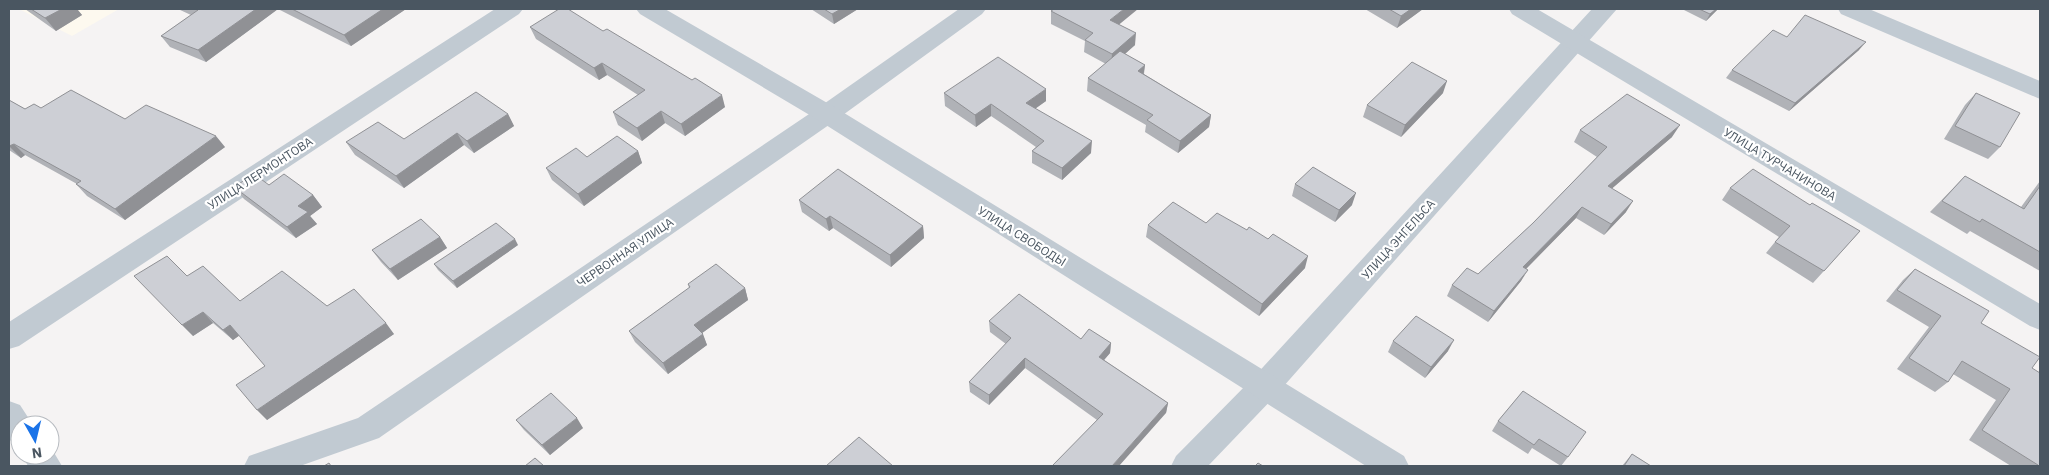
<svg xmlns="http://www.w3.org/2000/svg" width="2049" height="475" font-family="'IBM Plex Sans',sans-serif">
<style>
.commercial{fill:#fdf9ef}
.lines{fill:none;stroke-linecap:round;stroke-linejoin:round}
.minor{fill:#c1cad2;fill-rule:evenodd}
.tertiary{fill:#c1cad2;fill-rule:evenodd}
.wall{fill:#b0b2b7}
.shaded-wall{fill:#909195}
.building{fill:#cdcfd5;stroke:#909195}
.labels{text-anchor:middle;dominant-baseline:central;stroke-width:4.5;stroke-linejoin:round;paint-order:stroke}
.street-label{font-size:12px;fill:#4a5661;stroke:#fff}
</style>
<rect width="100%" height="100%" fill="#f5f3f3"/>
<path class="commercial" d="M 19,9 L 119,9 L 72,36 Z"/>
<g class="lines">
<path class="minor" d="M 495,9 L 523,9 L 519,14 L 19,346 L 9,349 L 9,322 Z
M 959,9 L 986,9 L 982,14 L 836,120 L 379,438 L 300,466 L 244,466 L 249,456 L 358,418 L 818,108 Z
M 1592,9 L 1617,9 L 1275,396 L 1208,466 L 1171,466 L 1176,456 L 1253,378 Z
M 1838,9 L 1869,9 L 2040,81 L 2040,99 L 1841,14 Z"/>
<path class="tertiary" d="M 636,9 L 665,9 L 836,108 L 1404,456 L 1409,466 L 1366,466 L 818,120 L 640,14 Z
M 1509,9 L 1537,9 L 2040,304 L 2040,330 L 2030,326 L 1512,14 Z
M 9,401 L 20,405 L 33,425 L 20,425 L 20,444 L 9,440 Z
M 50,446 L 62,466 L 28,466 L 22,455 L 50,455 Z"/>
</g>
<path class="wall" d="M 25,9 L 77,9 L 82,15 L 56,31 Z
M 178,9 L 406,9 L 351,46 L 278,9 L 206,62 L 170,47 L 161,36 L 191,15 Z
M 811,9 L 858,9 L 834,24 Z
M 1365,9 L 1423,9 L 1397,28 Z
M 1682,9 L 1718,9 L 1706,21 Z
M 1051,11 L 1119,24 L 1135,45 L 1125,54 L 1145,65 L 1144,74 L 1211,115 L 1209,127 L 1178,153 L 1145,132 L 1146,125 L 1087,91 L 1088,78 L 1106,64 L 1084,52 L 1085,41 L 1051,24 Z
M 530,27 L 725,107 L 685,136 L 665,123 L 642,141 L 618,125 L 613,112 L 638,95 L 607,75 L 599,80 L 536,39 Z
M 1787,37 L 1859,50 L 1789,111 L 1726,78 L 1732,70 Z
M 944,93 L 1046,101 L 1035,109 L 1091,153 L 1062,180 L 1032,163 L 1032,151 L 1036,147 L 991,116 L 976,127 L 945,106 Z
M 1443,93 L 1401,137 L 1363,117 L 1367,105 Z
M 1976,93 L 2000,147 L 1988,159 L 1944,139 L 1965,105 Z
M 9,100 L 25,109 L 41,108 L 125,119 L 225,147 L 125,220 L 87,196 L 76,184 L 77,184 L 25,155 L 21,158 L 9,150 Z
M 508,114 L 514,126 L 474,153 L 464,145 L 404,188 L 355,155 L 346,142 L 404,139 Z
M 1580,130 L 1672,137 L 1612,188 L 1626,212 L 1604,235 L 1576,218 L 1526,269 L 1521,281 L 1488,322 L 1447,296 L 1452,285 L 1478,274 L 1533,223 L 1597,157 L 1574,142 Z
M 638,151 L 642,163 L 584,206 L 552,180 L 546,168 Z
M 1965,176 L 2021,207 L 2040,181 L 2040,271 L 1970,231 L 1967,234 L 1930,212 Z
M 1295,184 L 1352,205 L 1335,222 L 1292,196 Z
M 269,185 L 313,195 L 322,207 L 310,216 L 317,224 L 296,238 L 244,199 L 234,187 Z
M 1730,188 L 1810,205 L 1860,231 L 1813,283 L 1766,253 L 1779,237 L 1722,200 Z
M 799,200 L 923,226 L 924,238 L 891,267 L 833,228 L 829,231 L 802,212 Z
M 1206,223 L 1305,268 L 1259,316 L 1146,237 L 1148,225 Z
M 440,237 L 447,248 L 398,280 L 381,262 L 372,250 Z
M 518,245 L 457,288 L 438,270 L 434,264 Z
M 1915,269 L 1981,323 L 2032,368 L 2040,466 L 2011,466 L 1969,440 L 1996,400 L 1953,374 L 1948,382 L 1935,392 L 1897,369 L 1929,327 L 1886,301 L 1903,280 Z
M 187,276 L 240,301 L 327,306 L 394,334 L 267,420 L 265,366 L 240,335 L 233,340 L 213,323 L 193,336 Z
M 688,284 L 745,288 L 748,300 L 702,333 L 707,345 L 668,374 L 635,342 L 629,331 L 689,288 Z
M 989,321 L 1081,339 L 1111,343 L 1110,353 L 1104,360 L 1168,403 L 1166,413 L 1097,420 L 1025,368 L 989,405 L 970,392 L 969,382 L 1006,344 L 990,332 Z
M 1393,341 L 1448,351 L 1425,378 L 1388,352 Z
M 1523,391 L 1568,457 L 1561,466 L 1532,448 L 1528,454 L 1492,431 L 1498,421 Z
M 516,420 L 583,428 L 550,455 L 524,430 Z
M 1632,454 L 1651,466 L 1622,466 Z"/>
<path class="shaded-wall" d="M 62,9 L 77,9 L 82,15 L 56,31 L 45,18 Z
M 256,9 L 278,9 L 206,62 L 198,50 Z
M 383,9 L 406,9 L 351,46 L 344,35 Z
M 841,9 L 858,9 L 834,24 L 832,14 Z
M 1124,9 L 1138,9 L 1110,32 L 1110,20 Z
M 1411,9 L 1423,9 L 1397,28 L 1401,16 Z
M 1716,9 L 1718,9 L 1706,21 L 1710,14 Z
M 1136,33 L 1135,45 L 1111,66 L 1112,54 Z
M 1866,42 L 1859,50 L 1789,111 L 1795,103 Z
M 602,63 L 607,75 L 599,80 L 594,68 Z
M 1145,65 L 1143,77 L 1138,71 Z
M 1447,81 L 1443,93 L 1401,137 L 1405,125 Z
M 1046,89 L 1046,101 L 1026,115 L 1026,103 Z
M 722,95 L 725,107 L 685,136 L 681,124 Z
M 991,104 L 991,116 L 976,127 L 975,115 Z
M 661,111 L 665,123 L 642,141 L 637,128 Z
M 508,114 L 514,126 L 474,153 L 467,141 Z
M 1211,115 L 1209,127 L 1178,153 L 1180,141 Z
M 1680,125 L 1672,137 L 1601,198 L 1608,186 Z
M 457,133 L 464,145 L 404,188 L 396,176 Z
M 216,136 L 225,147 L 125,220 L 115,209 Z
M 1092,141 L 1091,153 L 1062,180 L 1062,168 Z
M 14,144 L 25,155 L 21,158 L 9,146 Z
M 638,151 L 642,163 L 584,206 L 578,194 Z
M 1356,193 L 1352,205 L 1335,222 L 1339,210 Z
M 313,195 L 322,207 L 310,216 L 317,224 L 296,238 L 287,227 L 298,206 Z
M 1633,201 L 1626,212 L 1604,235 L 1611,224 Z
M 1582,207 L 1576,218 L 1517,278 L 1523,267 Z
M 830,216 L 833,228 L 829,231 L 826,219 Z
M 923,226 L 924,238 L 891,267 L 890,255 Z
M 440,237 L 447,248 L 398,280 L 390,269 Z
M 515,239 L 518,245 L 457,288 L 453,281 Z
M 1308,256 L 1305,268 L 1259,316 L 1262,304 Z
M 1528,270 L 1521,281 L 1488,322 L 1494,311 Z
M 745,288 L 748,300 L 698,336 L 694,325 Z
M 203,312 L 213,323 L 193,336 L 182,325 Z
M 386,323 L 394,334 L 267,420 L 257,410 Z
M 230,325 L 240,335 L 233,340 L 223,330 Z
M 703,334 L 707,345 L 668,374 L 663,363 Z
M 1454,340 L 1448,351 L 1425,378 L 1431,367 Z
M 1111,343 L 1110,353 L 1098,367 L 1099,357 Z
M 1025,358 L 1025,368 L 989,405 L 989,395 Z
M 1168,403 L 1166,413 L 1119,466 L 1112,466 Z
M 577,418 L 583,428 L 550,455 L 542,445 Z"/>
<path class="building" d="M 31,9 L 62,9 L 45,18 Z
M 195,9 L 256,9 L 198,50 L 161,36 L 198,10 Z
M 292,9 L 383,9 L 344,35 Z
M 559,9 L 568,9 L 603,31 L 607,29 L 692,80 L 695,78 L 722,95 L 681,124 L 661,111 L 637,128 L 613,112 L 645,90 L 602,63 L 594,68 L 530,27 Z
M 824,9 L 841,9 L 832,14 Z
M 1054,9 L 1124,9 L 1110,20 L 1136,33 L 1112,54 L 1085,40 L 1093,33 L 1051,11 Z
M 1389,9 L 1411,9 L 1401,16 Z
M 1699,9 L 1716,9 L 1710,14 Z
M 1805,15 L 1866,42 L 1795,103 L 1732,70 L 1773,30 L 1787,37 Z
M 1120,51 L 1145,65 L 1138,71 L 1211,115 L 1180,141 L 1147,120 L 1153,115 L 1088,78 Z
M 998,57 L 1046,89 L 1026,103 L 1092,141 L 1062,168 L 1032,151 L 1044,141 L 991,104 L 975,115 L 944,93 Z
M 1412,62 L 1447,81 L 1405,125 L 1367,105 Z
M 71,90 L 125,119 L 146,105 L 216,136 L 115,209 L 76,184 L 81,181 L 14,144 L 9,146 L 9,100 L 25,109 L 34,104 L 41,108 Z
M 476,92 L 508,114 L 467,141 L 457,133 L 396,176 L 346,142 L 378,122 L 404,139 Z
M 1976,93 L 2020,113 L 2000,147 L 1955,126 Z
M 1627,94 L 1680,125 L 1608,186 L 1633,201 L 1611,224 L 1582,207 L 1523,267 L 1528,270 L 1494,311 L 1452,285 L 1467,268 L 1478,274 L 1533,223 L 1607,147 L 1580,130 Z
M 617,136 L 638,151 L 578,194 L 546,168 L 576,148 L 587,157 Z
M 1313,167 L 1356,193 L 1339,210 L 1295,184 Z
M 838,169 L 923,226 L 890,255 L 830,216 L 826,219 L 799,200 Z
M 1753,169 L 1810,205 L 1812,203 L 1860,231 L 1824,271 L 1775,242 L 1790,226 L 1730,188 Z
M 254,174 L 269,185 L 284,174 L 313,195 L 298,206 L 308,212 L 287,227 L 234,187 Z
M 1965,176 L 2024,209 L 2040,186 L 2040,252 L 1982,219 L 1980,222 L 1942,201 Z
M 1173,202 L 1206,223 L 1217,213 L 1247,230 L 1249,227 L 1268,239 L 1273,234 L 1308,256 L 1262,304 L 1148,225 Z
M 421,219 L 440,237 L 390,269 L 372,250 Z
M 496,223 L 515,239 L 453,281 L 434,264 Z
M 167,256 L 187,276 L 203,266 L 240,301 L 282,271 L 327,306 L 354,289 L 386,323 L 257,410 L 236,385 L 265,366 L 230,325 L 223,330 L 203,312 L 182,325 L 134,276 Z
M 716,264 L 745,288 L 694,325 L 703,334 L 663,363 L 629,331 L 690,287 L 688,284 Z
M 1915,269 L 1989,311 L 1981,323 L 2040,357 L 2032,368 L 2040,373 L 2040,466 L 2037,466 L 2038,465 L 1982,430 L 2010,389 L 1962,361 L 1948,382 L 1909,358 L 1941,316 L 1897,290 Z
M 1019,294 L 1081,339 L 1089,329 L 1111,343 L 1099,357 L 1168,403 L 1112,466 L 1052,466 L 1103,414 L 1025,358 L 989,395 L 969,382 L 1011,338 L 989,321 Z
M 1416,316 L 1454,340 L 1431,367 L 1393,341 Z
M 1523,391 L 1586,432 L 1568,457 L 1539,439 L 1534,445 L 1498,421 Z
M 551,393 L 577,418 L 542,445 L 516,420 Z
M 859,437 L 893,466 L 826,466 Z
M 1632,454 L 1651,466 L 1624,466 Z
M 535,458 L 544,466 L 525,466 Z
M 329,463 L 331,466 L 324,466 Z
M 1258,463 L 1263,466 L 1255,466 Z"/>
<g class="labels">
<g class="street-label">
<text transform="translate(1780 164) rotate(31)">УЛИЦА ТУРЧАНИНОВА</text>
<text transform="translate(260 173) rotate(-33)">УЛИЦА ЛЕРМОНТОВА</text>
<text transform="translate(1022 236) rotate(32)">УЛИЦА СВОБОДЫ</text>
<text transform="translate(1398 239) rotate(-48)">УЛИЦА ЭНГЕЛЬСА</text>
<text transform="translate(625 252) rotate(-34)">ЧЕРВОННАЯ УЛИЦА</text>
</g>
</g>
<rect width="2049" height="475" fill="none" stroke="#4a5661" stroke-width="20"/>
<g transform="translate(35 440) rotate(172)"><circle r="24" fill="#ffffff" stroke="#b7bbc0"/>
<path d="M0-4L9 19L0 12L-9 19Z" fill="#1a73e8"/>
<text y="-8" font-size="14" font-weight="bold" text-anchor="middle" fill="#4a5661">N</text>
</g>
</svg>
